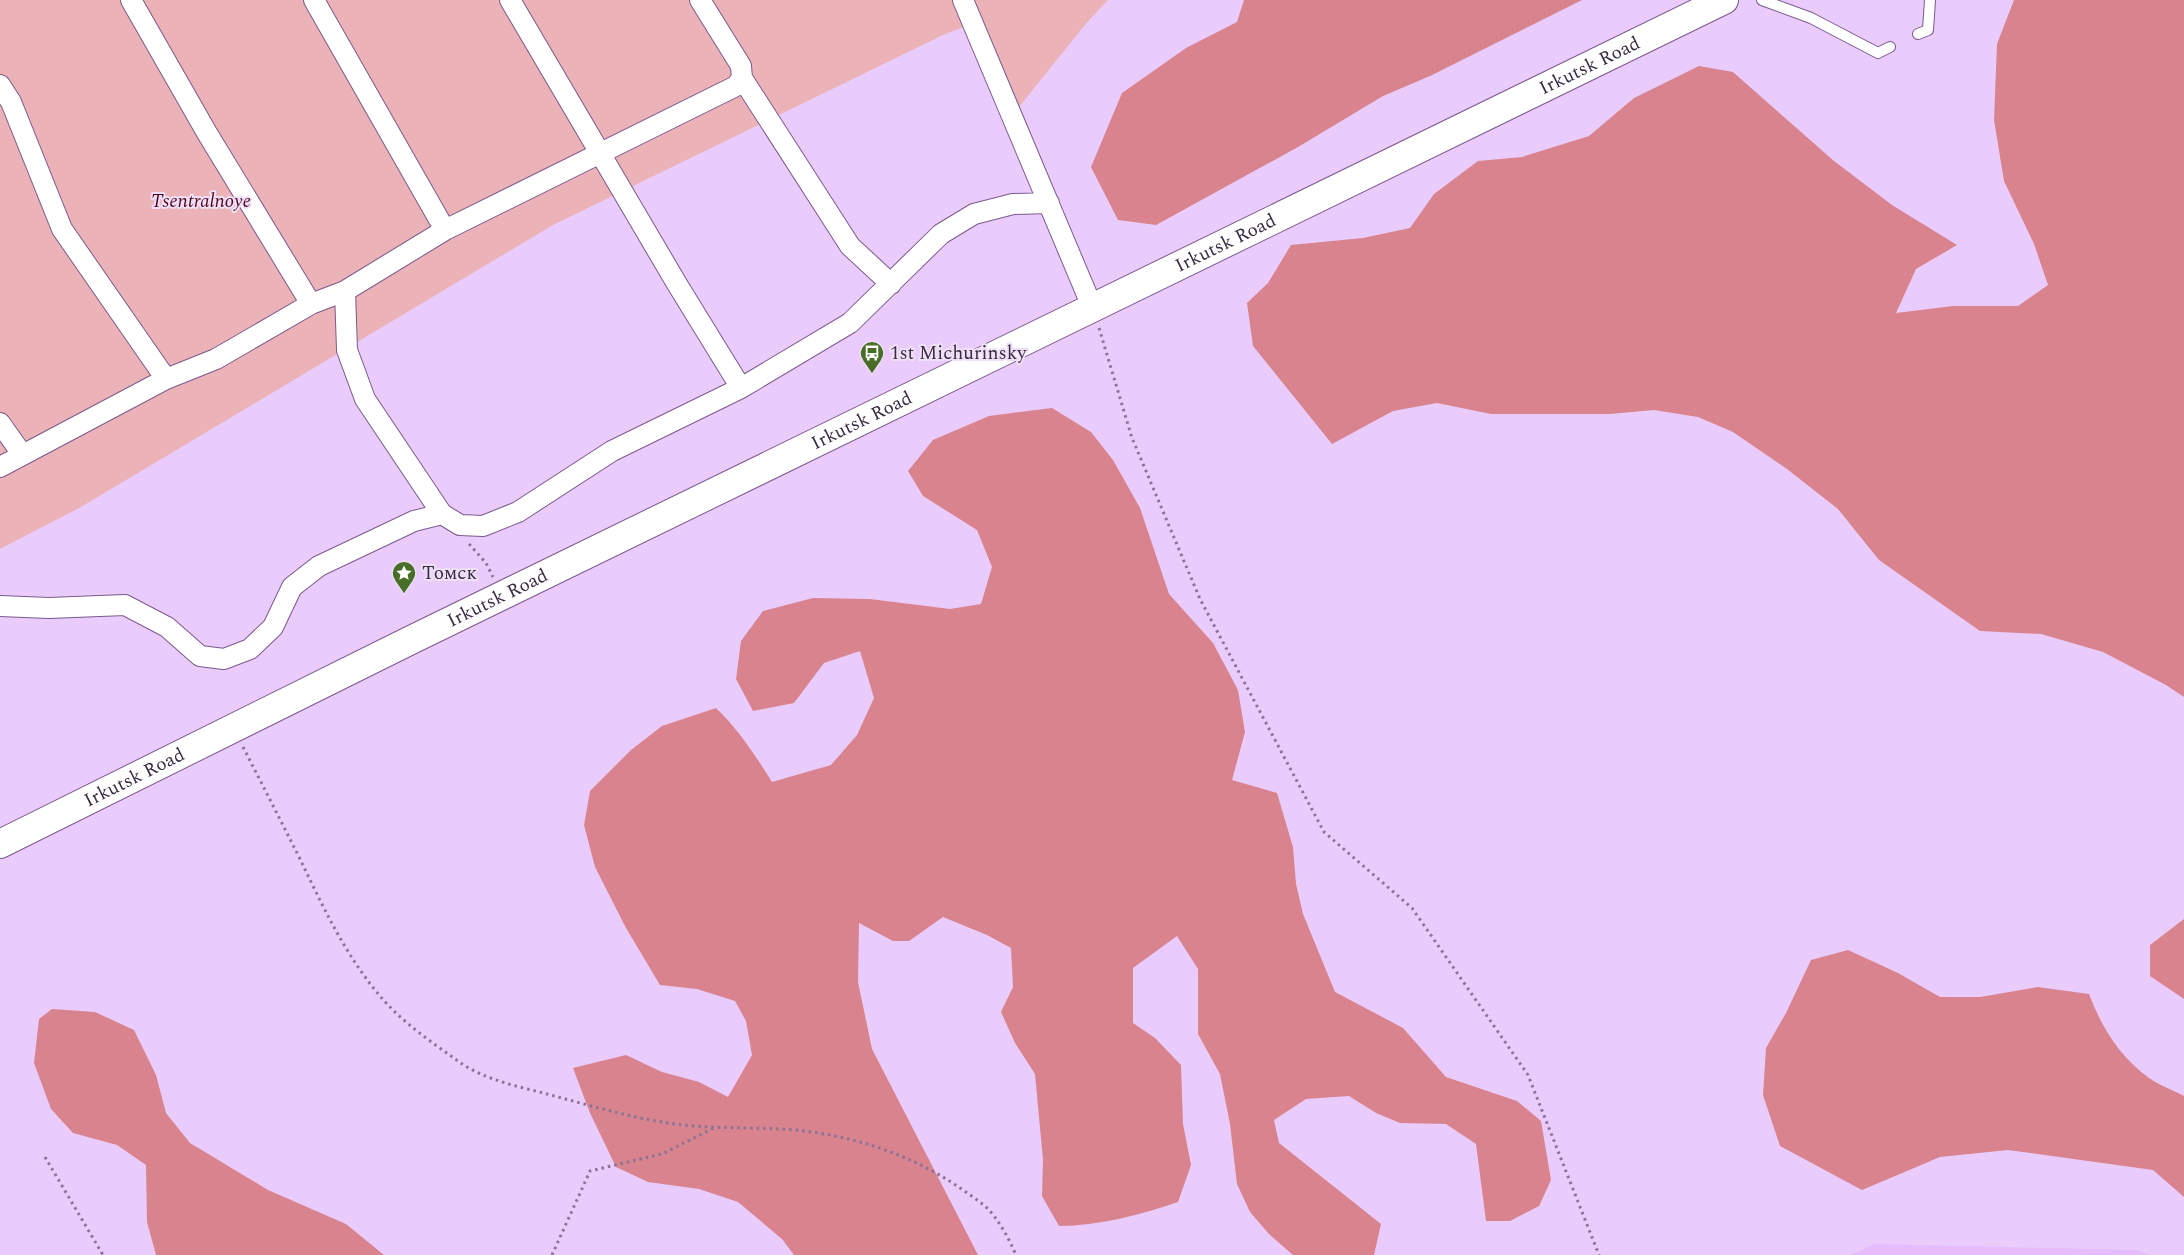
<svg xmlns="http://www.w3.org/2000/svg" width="2184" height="1255" font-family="Spectral,serif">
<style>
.built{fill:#e6bcfe}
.green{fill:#ebb3b7}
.forest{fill:#d8838d}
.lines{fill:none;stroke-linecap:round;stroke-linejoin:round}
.lane-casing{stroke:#7b598e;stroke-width:12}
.street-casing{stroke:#7b598e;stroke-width:22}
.primary-casing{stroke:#7b598e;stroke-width:30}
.path{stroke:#897496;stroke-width:3;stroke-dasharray:2.5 4;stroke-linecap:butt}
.lane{stroke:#fff;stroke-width:10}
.street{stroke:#fff;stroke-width:20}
.primary{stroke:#fff;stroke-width:28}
.labels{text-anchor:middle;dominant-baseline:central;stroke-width:4;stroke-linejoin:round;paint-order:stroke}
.street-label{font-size:19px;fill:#382a41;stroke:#efe0f8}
.park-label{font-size:19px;font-style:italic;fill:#54061b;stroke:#efe0f8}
.poi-label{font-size:19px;fill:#382a41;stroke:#efe0f8;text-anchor:start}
</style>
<rect width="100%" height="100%" fill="#eaccfc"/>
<path class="built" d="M 1875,1244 L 2137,1250 L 2149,1255 L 1850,1255 Z"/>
<path class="green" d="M 0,0 L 1108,0 L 1084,26 L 1011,117 L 969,25 L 943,35 L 553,225 L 81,507 L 0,549 Z"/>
<path class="forest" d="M 1244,0 L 1582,0 L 1430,76 L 1383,96 L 1298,147 L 1156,225 L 1118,220 L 1091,167 L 1122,93 L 1186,48 L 1237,22 Z
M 2014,0 L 2184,0 L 2184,697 L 2166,685 L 2103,652 L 2041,634 L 1980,631 L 1879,560 L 1838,509 L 1787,469 L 1733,432 L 1698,417 L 1654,410 L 1610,414 L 1491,414 L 1437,403 L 1393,411 L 1332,444 L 1253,346 L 1247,303 L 1268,283 L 1291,245 L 1363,238 L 1410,228 L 1434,194 L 1478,161 L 1522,157 L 1589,136 L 1634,98 L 1699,66 L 1733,72 L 1834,161 L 1892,205 L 1957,245 L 1916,269 L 1896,313 L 1953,306 L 2018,306 L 2048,285 L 2034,244 L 2004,181 L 1994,120 L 1997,44 Z
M 1052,408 L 1091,432 L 1113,460 L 1140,508 L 1169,594 L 1213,643 L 1238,690 L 1245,732 L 1232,780 L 1277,793 L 1293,847 L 1296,884 L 1303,914 L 1335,992 L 1403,1028 L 1446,1077 L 1517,1101 L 1541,1121 L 1551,1180 L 1539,1206 L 1510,1221 L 1486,1221 L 1476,1144 L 1446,1124 L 1400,1123 L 1376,1113 L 1349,1096 L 1306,1099 L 1274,1120 L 1279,1143 L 1381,1224 L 1374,1255 L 1293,1255 L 1269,1234 L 1250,1212 L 1237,1184 L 1230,1124 L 1220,1074 L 1198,1034 L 1198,969 L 1177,936 L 1133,968 L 1133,1023 L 1155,1038 L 1181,1065 L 1183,1124 L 1191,1165 L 1178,1202 C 1140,1215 1098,1226 1059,1226 L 1042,1196 L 1043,1160 L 1035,1074 L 1015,1043 L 1001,1012 L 1013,987 L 1011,948 L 987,935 L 943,917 L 909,941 L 893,941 L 859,923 L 858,982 L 872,1049 L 978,1255 L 794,1255 L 782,1239 L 738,1202 L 699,1189 L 648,1182 L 616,1167 L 590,1113 L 573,1068 L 626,1055 L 662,1072 L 699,1082 L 728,1097 L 752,1055 L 746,1021 L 735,1001 L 697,989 L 660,985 L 626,928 L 595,867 L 584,825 L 590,791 L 631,750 L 662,726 L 716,708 C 739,730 755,755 772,782 L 831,765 L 857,735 L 874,698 L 860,651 L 824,663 L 794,703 L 753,711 L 736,679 L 741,641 L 763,611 L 813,598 L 870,599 L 950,609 L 981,604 L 992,567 L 977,530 L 923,496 L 908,471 L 933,440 L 989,416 Z
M 2184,919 L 2184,999 L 2150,976 L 2150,945 Z
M 1848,950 L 1898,973 L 1940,997 L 1980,997 L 2038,987 L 2089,994 C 2102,1028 2119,1056 2149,1078 C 2159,1085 2173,1090 2184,1096 L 2184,1197 L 2153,1170 L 2008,1150 L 1940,1157 L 1862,1190 L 1780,1146 L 1763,1095 L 1766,1048 L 1786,1013 L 1811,960 Z
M 52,1009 L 95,1012 L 134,1030 L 156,1075 L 166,1113 L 190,1143 L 268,1190 L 346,1224 L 384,1255 L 156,1255 L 147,1222 L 146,1165 L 117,1145 L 73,1133 L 51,1109 L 34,1063 L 39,1019 Z"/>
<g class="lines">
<g class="lane-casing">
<path id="lane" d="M 1762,0 L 1811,18 L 1878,53 L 1890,47
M 1918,34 L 1928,30 L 1930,0"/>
</g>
<g class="street-casing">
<path id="street" d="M 131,0 L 207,133 L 311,304
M 314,0 L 445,230
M 510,0 L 677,284 L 741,388
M 700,0 L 741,66 L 742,78 L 850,246 L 891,284
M 963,0 L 1093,309
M 0,85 L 11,102 L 62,229 L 166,379
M 345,291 L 347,350 L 365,399 L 442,514 L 460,525 L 483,526 L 518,512 L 612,451 L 741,388 L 850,323 L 941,234 L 974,214 L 1013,204 L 1049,203
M 0,423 L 22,454
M 0,467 L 166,379 L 216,359 L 311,304 L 345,291 L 445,230 L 736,86 L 742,78
M 0,606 L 49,608 L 125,605 L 167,627 L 200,656 L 224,659 L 250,649 L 273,627 L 292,587 L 319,566 L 414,521 L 442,514"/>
</g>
<g class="primary-casing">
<g id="primary">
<path id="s1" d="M 0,844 L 407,642 L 1724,0"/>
</g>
</g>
<path class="path" d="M 1099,328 L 1132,438 L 1200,599 L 1324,832 L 1412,908 L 1528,1075 L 1599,1255
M 469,544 L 486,563 L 493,577
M 243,747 C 262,784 281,821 300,859 C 324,909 349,963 388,1005 C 408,1026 434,1044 458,1061 C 484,1080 517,1086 547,1094 C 592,1106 638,1120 684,1125 C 721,1129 758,1127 795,1130 C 855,1136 913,1155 963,1190 C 974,1198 986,1205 994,1216 C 1003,1228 1010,1241 1016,1255
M 45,1157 L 103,1255
M 552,1255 L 590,1171 L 662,1154 L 714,1128"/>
<use href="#lane" class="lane"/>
<use href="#street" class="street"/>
<use href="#primary" class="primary"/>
</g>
<defs>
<g id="bus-pin" transform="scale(1.25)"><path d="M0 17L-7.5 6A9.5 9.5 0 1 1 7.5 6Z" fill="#486e28" stroke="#efe0f8"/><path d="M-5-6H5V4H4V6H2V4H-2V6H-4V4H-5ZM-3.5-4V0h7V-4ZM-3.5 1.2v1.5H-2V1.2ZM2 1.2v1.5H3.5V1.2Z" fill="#fff"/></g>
<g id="sight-pin" transform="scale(1.25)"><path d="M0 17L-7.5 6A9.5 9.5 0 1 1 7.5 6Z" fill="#486e28" stroke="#efe0f8"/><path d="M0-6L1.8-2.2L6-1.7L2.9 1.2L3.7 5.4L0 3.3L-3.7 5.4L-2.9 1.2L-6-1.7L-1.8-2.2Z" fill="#fff"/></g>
</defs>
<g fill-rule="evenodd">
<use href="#bus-pin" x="872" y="353"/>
<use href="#sight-pin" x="404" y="573"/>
</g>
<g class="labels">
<g class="street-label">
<text stroke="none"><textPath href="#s1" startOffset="1770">Irkutsk Road</textPath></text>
<text stroke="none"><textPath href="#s1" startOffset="1365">Irkutsk Road</textPath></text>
<text stroke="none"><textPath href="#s1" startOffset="960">Irkutsk Road</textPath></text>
<text stroke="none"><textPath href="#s1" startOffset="555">Irkutsk Road</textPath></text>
<text stroke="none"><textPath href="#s1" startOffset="150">Irkutsk Road</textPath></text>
</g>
<g class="park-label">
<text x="201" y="201">Tsentralnoye</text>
</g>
<g class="poi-label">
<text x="890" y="353">1st Michurinsky</text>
<text x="422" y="573">Томск</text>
</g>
</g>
</svg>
